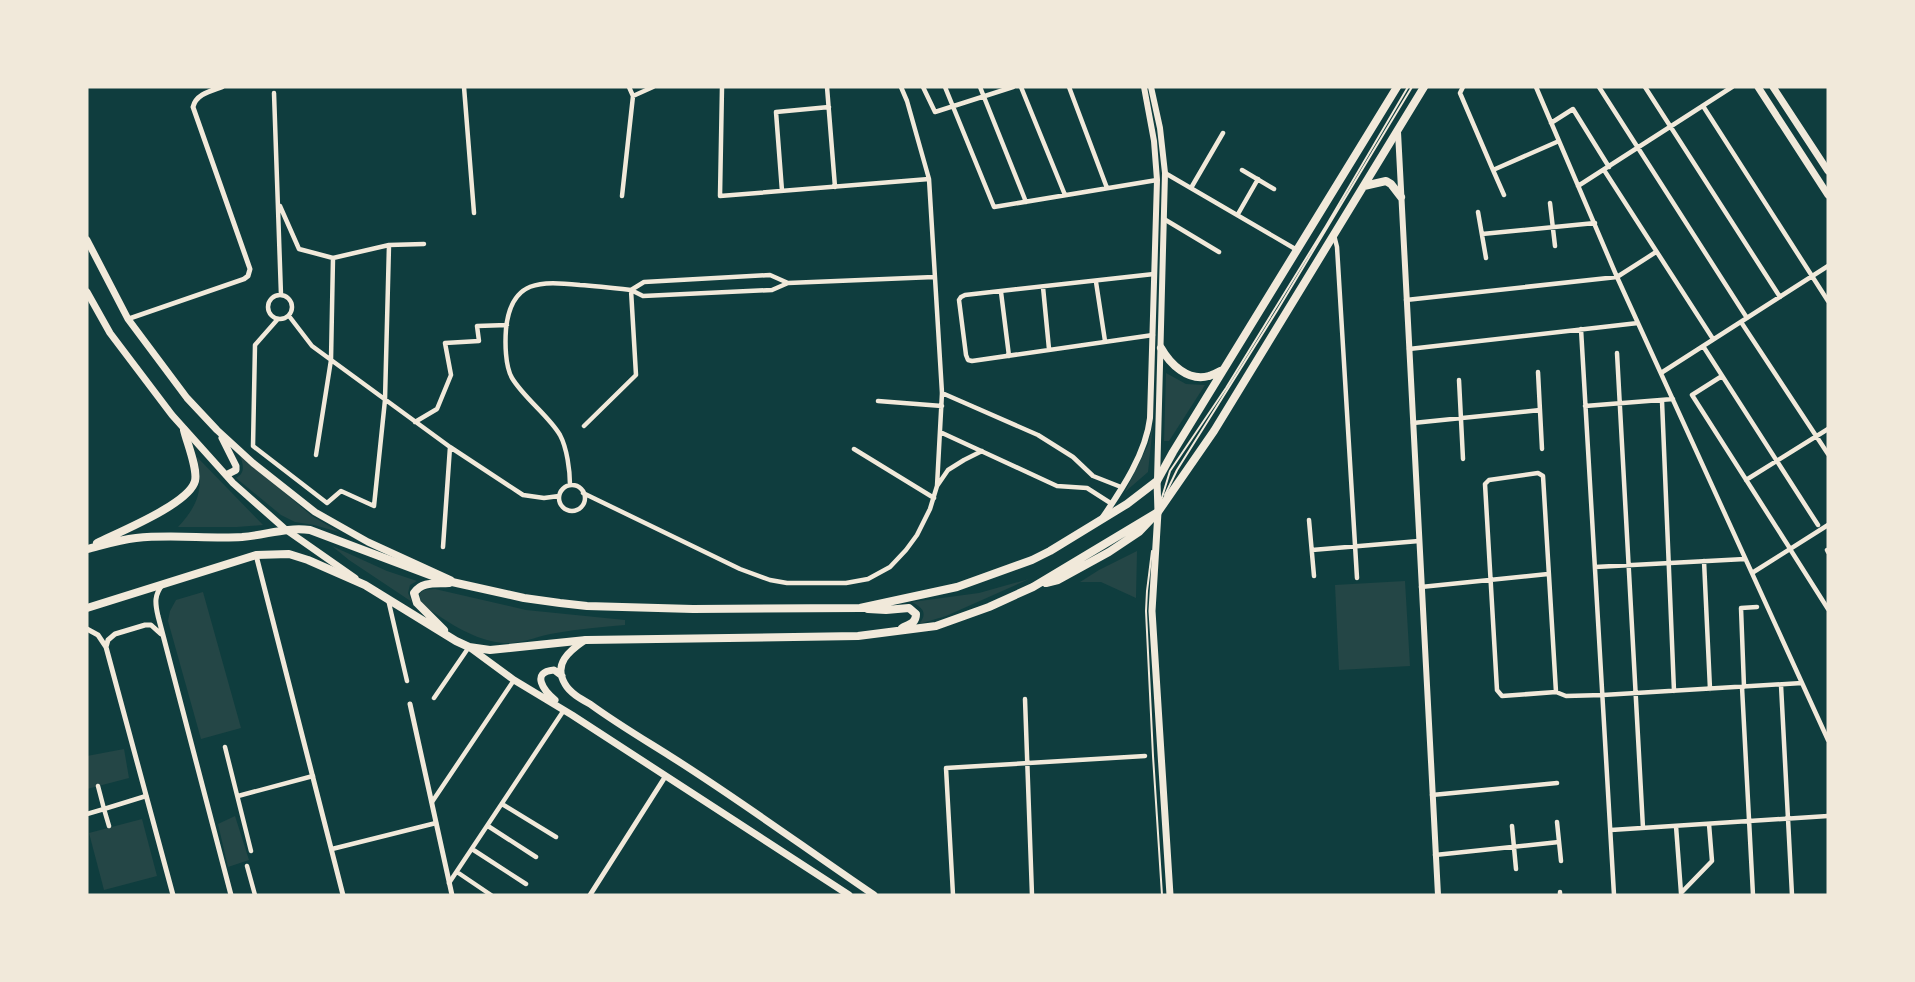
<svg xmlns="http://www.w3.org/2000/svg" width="1915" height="982" font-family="Inter,sans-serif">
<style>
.green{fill:#244646}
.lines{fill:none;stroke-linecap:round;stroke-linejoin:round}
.service{stroke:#f1e9da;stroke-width:2}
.minor{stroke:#f1e9da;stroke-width:4.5}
.tertiary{stroke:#f1e9da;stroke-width:5}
.secondary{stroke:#f1e9da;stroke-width:6}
.primary{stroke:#f1e9da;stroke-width:7}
.trunk{stroke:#f1e9da;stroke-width:8}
</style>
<rect width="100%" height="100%" fill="#0f3d3e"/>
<path class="green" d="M 1166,373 L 1186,384 L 1205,385 L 1169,441 L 1164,441 Z
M 1153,425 L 1148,472 L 1125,492 L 1148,445 Z
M 240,455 L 312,516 L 339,532 L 314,525 L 295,522 L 281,515 L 236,478 C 246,473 243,464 240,455 Z
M 197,457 L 263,525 L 237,527 L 178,527 C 200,503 203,489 197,457 Z
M 332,546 L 387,571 L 417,581 L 410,585 L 408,593 L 412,602 L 349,560 Z
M 1137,551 L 1136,598 L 1101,582 L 1080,582 L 1099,570 Z
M 1029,579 L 946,616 L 919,624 C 928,613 923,608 912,602 L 979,593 Z
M 1405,581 L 1410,666 L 1339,670 L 1335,585 Z
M 435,589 L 526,610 L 625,620 L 625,625 C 602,627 579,629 556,633 C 541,635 526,642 511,643 C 485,644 460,630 439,616 C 430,610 418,605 420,593 L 424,590 Z
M 203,592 L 241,728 L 201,739 L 168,621 L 170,611 L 176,600 Z
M 124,749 L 129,778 L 87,789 L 87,756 Z
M 235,816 L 249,860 L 228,867 L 218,824 Z
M 142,819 L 157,876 L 104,890 L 89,833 Z"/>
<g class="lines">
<path class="service" d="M 1165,495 L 1177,470 L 1278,309 L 1412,87
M 1160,504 L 1170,471 L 1226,388 L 1326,226 L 1408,87
M 1152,551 L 1147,591 L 1146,611 L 1153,756 L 1162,895"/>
<path class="minor" d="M 464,87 L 474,213
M 722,87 L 720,196 L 929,179
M 827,87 L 835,187
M 901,87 L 907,101 L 929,179 L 942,393 L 937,486
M 923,87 L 935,112 L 1013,87
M 945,87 L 994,207 L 1157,180
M 980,87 L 1026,202
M 1021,87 L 1065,195
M 1069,87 L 1107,188
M 1463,87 L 1460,93 L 1493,170 L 1559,141
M 1536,87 L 1617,277 L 1828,740
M 1599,87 L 1747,318
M 1645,87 L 1780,297
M 274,93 L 281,295
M 633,96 L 653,87
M 1703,106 L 1828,301
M 1551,123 L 1573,109 L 1609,167
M 1242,170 L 1274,189
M 1493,170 L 1504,195
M 1604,170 L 1713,339
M 1165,173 L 1297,250
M 1578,186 L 1732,87
M 1191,188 L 1223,133
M 782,191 L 776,112 L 829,107
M 622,196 L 633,96 L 629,87
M 1550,203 L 1555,246
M 280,206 L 299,249 L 333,258 L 389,245 L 424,244
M 1478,212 L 1486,258
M 1238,214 L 1258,179
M 1164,219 L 1219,252
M 1482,234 L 1595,223
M 1334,235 L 1337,247 L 1357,578
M 1096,282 L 1105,341
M 1043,287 L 1049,349
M 631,290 L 644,282 L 770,275 L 788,283
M 1001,292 L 1009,356
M268 307a12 12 0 1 1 24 0a12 12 0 1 1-24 0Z
M 1406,300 L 1617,277 L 1656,252
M 289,316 L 312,346 L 450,447 L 523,495 L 544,498 L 559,496
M 277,320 L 255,345 L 253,446 L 327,503 L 341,491 L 374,506 L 385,400 L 389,245
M 1741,322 L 1828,454
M 1581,329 L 1614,895
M 1153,335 L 972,361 L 968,360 L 966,355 L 959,300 L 961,297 L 965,295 L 1154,274
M 1703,346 L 1818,525
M 1409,349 L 1638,323
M 1617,353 L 1643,828
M 1538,372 L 1542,449
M 1661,373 L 1828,266
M 1722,376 L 1692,395 L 1789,547
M 1459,380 L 1463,459
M 942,393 L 1038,435 L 1073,457 L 1093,476 L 1121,487
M 878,401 L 942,406
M 1662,401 L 1674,691
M 1585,406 L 1673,399
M 415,422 L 437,409 L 451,375 L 445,343 L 479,341 L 477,326 L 507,325
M 1413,423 L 1540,410
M 584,426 L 636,375 L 631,290
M 940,432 L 1057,486 L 1087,488 L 1112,504
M 854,449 L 934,498
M 316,455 L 331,360 L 333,258
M 1746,480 L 1828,429
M 570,485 C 570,471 567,448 560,435 C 549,416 524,398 512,378 C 505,366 505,342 506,329 C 511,279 541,281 580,285 C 597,286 614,288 631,290 L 643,296 L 772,290 L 788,283 L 934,277
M559 498a13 13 0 1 1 26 0a13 13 0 1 1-26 0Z
M 583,493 L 740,569 L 770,580 L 787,583 L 846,583 L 868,579 L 890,567 L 906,550 L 917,535 L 930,509 L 937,486 L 948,470 L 964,460 L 982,451
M 1309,520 L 1314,576
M 443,547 L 450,447
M 1790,549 L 1828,609
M 1312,550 L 1419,541
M 1827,550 L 1828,552
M 1704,561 L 1710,689
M 1595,567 L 1745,559
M 1752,573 L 1828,525
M 1421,587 L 1548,574
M 388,599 L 407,681
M 1781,685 L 1792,895
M 1742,687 L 1753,895
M 1744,687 L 1741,608 L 1757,607
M 1556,692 L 1543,476 L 1538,473 L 1489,480 L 1485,484 L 1497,690 L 1502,696 L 1556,692 L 1566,696 L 1603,695 L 1802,683
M 434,698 L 469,647
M 1025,699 L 1032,895
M 225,747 L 251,851
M 98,786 L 104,809 L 146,796
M 1432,795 L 1557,783
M 238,796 L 313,776
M 432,802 L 514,680
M 502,804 L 556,837
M 87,814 L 104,809 L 109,826
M 1557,822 L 1561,861
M 488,826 L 536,857
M 1512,826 L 1516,869
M 1676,826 L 1681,893
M 1611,830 L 1828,816
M 332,849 L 436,823
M 472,849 L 526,884
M 1435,855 L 1559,842
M 247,866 L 255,895
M 457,872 L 491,895
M 449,883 L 564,710
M 1560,892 L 1560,895
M 1681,893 L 1712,861 L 1709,824
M 953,895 L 946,768 L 1145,756"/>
<path class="tertiary" d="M 128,319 L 244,279 L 248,276 L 250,269 L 193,107 C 196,94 211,91 222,87
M 256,555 L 343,895
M 163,584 C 154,595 155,603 158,616 L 231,895
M 87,629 L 98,635 L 106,647 L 173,895
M 106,647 L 108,640 L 115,634 L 145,625 L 151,625 L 161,634
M 410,704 L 452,895
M 590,895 L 665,777"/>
<path class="secondary" d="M 1151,87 L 1160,128 L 1165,173 L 1157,481
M 1398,132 L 1438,895
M 1103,517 C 1122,489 1146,453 1150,418 L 1157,180 L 1154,141 L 1144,87"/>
<path class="primary" d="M 1758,87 L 1828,195
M 1773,87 L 1828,171
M 87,240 L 128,319 L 187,398 L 217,430 L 253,463 L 315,512 L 368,542 L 451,580
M 87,292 L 110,333 L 172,415 L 233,483 L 285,529 L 355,578
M 222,438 L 236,466 L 236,470 L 226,475
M 1157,481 L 1158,512 L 1152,611 L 1170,895
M 585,640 C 569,651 553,664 565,684 C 570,693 581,699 590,704 C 616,723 643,739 670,756 C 740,800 806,849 874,895
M 469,647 L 514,680 L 572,715 L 849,895
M 555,700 C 544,691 530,672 554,670 L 562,676"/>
<path class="trunk" d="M 1364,186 L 1386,181 L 1391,184 L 1401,197
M 1161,348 C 1170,364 1188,382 1209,376 C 1213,375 1218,372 1223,370
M 97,543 C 119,532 189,504 195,481 C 198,469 187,443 184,430
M 87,549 C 103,545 119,540 136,538 C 172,534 207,539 242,537 C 267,535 285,527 310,530 L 443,580 L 524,598 L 560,603 L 587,606 L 693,609 L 860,608 L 957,587 L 1032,560 L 1050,551 L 1127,504 L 1157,481 L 1173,452 L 1397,87
M 1046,583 L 1058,580 L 1109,552 L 1139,532 L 1158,512 L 1214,431 L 1424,87
M 87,608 L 256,555 L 289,554 L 308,560 L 365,585 L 456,641 L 469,647 L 490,650 L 586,640 L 858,636 L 936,626 L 989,607 L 1033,587 L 1158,512
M 868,609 L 886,610 L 909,608 L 916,614 C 916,623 910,624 902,628
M 444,630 L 417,603 L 414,593 C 422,581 436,584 449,583"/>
</g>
<rect width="1915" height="982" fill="none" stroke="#f1e9da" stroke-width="177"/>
</svg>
